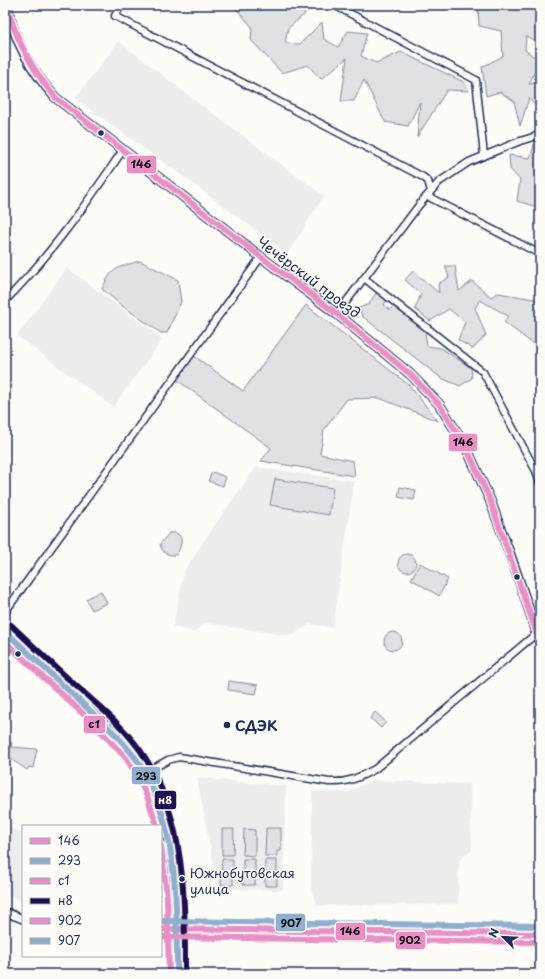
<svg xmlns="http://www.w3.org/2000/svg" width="545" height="979" font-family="'Playpen Sans',sans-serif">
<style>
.built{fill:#edeeec}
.green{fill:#e0e1e3;stroke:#7e88a0}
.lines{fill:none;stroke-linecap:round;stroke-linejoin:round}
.minor-casing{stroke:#1b2f5e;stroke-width:9}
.tertiary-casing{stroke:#1b2f5e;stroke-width:10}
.secondary-casing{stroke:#1b2f5e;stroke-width:11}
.minor{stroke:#fdfcf7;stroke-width:6}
.tertiary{stroke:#fdfcf7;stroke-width:7}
.secondary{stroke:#fdfcf7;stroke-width:8}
.bus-1-casing{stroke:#fdfcf7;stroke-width:9}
.bus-2-casing{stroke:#fdfcf7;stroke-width:9}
.bus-3-casing{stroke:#fdfcf7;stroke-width:9}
.bus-4-casing{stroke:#fdfcf7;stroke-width:9}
.bus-5-casing{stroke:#fdfcf7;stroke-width:9}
.bus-6-casing{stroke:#fdfcf7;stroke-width:9}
.bus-1{stroke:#e88fc6;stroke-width:6}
.bus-2{stroke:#90afcf;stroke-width:6}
.bus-3{stroke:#e88fc6;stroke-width:6}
.bus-4{stroke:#1f1051;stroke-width:6}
.bus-5{stroke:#e88fc6;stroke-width:6}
.bus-6{stroke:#90afcf;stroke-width:6}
.bus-dot{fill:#1b2f5e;stroke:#fdfcf7;stroke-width:1.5}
.labels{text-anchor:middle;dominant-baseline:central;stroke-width:3;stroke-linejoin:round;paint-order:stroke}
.bus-label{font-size:13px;fill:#1b2f5e;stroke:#fdfcf7;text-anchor:start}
.street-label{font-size:14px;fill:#1b2f5e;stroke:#fdfcf7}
.poi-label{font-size:14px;font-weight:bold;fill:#1b2f5e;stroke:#fdfcf7;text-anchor:start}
.line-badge{stroke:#fdfcf7;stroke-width:1.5}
.badge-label{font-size:11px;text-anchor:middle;font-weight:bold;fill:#fff}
.pale-badge-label{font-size:11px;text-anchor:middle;font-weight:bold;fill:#111}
</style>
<rect width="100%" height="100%" fill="#fdfcf7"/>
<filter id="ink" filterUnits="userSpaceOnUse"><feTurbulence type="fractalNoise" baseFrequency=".025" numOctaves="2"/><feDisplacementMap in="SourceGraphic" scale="8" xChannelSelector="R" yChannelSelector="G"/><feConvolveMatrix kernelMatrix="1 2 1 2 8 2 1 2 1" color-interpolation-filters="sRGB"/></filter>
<g filter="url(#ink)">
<path class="built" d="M 119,41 L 193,99 L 324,196 L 287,254 L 222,205 L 75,98 Z
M 67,268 L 163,339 L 113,407 L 17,336 Z
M 256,467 L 354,481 L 333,628 L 310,624 L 292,636 L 205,623 L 195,632 L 173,627 L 184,572 L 216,523 Z
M 197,778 L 286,786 L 283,890 L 218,889 Z
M 373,780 L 470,784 L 472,850 L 459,860 L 458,904 L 317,906 L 311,889 L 312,791 L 347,792 Z
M 5,825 L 23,834 L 23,901 L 5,894 Z"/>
<path class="green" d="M 233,5 L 307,5 L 304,15 L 288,28 L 285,43 L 300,44 L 322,22 L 324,39 L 338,47 L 348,31 L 367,33 L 361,56 L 376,63 L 401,52 L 464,82 L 469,91 L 447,90 L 417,137 L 420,102 L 408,126 L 385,122 L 364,80 L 354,101 L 341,101 L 347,58 L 321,79 L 308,65 L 282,73 L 251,40 L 252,27 Z
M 478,5 L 540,5 L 540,44 L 526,36 L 525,50 L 540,61 L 529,84 L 540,82 L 540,112 L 529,98 L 520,126 L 514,101 L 500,92 L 486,96 L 482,67 L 503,56 L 501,31 L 479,26 Z
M 540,143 L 540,202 L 537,207 L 517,201 L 520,180 L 510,169 L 509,155 L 530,158 L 534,145 Z
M 140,261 L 178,280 L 181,302 L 167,333 L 161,333 L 121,305 L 102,289 C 112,267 118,267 140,261 Z
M 445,266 L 455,266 L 459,291 L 472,281 L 491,297 L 498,293 L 540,300 L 540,349 L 504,322 L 508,316 L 480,300 L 475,308 L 486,335 L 473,349 L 458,340 L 465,322 L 449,309 L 430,321 L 415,309 L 421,294 L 405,280 L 413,271 L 439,293 L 438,284 L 449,277 Z
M 376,293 L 387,299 L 384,305 L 390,310 L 393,306 L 425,331 L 427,346 L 441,348 L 471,368 L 472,378 L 460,386 L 441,378 L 362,316 L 359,308 L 369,304 Z
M 306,305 L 409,385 L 438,421 L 379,398 L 347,399 L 324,430 L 320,454 L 353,461 L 355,476 L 261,461 L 271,448 L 177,380 L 194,356 L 243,391 Z
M 212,472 L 226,477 L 223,486 L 208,481 Z
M 275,479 L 333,488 L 329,515 L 270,505 Z
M 400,487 L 416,490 L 414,500 L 398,497 Z
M 169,533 C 185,531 183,545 176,555 C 168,556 162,553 160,544 Z
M398 563a9 9 0 1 1 18 0a9 9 0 1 1-18 0Z
M 420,563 L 448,579 L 439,596 L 411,579 Z
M 101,591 L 107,603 L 92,610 L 86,599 Z
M384 641a9 9 0 1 1 18 0a9 9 0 1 1-18 0Z
M 229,681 L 258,685 L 256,694 L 228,690 Z
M 375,712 L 386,722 L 381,728 L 370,718 Z
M 5,742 L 12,743 L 11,747 L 37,749 L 33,768 L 29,767 L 27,770 L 5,755 Z
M 266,828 L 281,828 L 281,851 L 277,851 L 277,856 L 265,856 Z
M 222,829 L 234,829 L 233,855 L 222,855 Z
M 244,829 L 255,830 L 255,856 L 243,855 Z
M 222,859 L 233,859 L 233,885 L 221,885 Z
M 243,859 L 255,859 L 255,885 L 243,885 Z
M 265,860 L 277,860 L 277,886 L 265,886 Z"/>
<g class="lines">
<g class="minor-casing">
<path id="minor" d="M 121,5 L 115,16 L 423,177 L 428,181 L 431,191
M 334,5 L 476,80 L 484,156
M 427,196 L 540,254
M 364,278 L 483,372 L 536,471 L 540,483
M 5,301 C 50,256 87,203 123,150
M 337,314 L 419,205 L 439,182 L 469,162 L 520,141 L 540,135
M 5,612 L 261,257
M 145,773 L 168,760 L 179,757 L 329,782 C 348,783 358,778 375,769 L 537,633"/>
</g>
<g class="tertiary-casing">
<path id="tertiary" d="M 5,631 C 30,655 55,678 81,701 C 104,723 130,745 145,773 C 177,834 177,906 177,974
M 5,912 L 23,919
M 161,929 L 540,934"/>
</g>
<g class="secondary-casing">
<path id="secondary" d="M 7,5 C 14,40 32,72 56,98 L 261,257 L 337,314 L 410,374 L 439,404 L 466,447 L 490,500 L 512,560 L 540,642"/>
</g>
<use href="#minor" class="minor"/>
<use href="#tertiary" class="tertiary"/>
<use href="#secondary" class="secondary"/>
<g class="bus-1-casing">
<path id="bus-1" d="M 7,5 C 16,41 32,70 56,98 L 261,257 L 337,314 L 410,374 L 439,404 L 466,447 L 490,500 L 540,642
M 161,929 L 540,934"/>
</g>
<g class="bus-2-casing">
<path id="bus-2" d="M 5,631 L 116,735 C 124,744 132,753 139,763 C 178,823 177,905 177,974"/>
</g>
<g class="bus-3-casing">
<path id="bus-3" d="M 5,642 L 93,723 L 126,758 L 138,777 L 148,799 L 157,826
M 161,846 L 167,897 L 169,974"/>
</g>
<g class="bus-4-casing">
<path id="bus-4" d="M 11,625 C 32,645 53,665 75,685 C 100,707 128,730 146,759 C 186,822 185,903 185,974"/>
</g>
<g class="bus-5-casing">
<path id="bus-5" d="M 161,937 L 540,942"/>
</g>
<g class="bus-6-casing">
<path id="bus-6" d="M 161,921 L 540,926"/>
</g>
<use href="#bus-1" class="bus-1"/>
<use href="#bus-2" class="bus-2"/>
<use href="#bus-3" class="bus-3"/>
<use href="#bus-4" class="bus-4"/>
<use href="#bus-5" class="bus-5"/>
<use href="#bus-6" class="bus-6"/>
</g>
</g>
<g class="bus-dot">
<circle cx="101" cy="133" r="3.5"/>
<circle cx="517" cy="577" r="3.5"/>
<circle cx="18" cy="654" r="3.5"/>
<circle cx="227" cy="725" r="4"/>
<circle cx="182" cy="879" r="3.5"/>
</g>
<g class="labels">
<g class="bus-label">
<text x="190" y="872">Южнобутовская<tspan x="190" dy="16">улица</tspan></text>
</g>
<g class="street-label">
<text transform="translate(309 277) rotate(37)">Чечёрский проезд</text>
</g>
<g class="poi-label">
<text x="235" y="725">СДЭК</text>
</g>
</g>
<g class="line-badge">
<rect x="126" y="155" width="31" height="19" rx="4" fill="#e88fc6"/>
<rect x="448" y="433" width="30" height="19" rx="4" fill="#e88fc6"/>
<rect x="83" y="715" width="23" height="19" rx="4" fill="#e88fc6"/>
<rect x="131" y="766" width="30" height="19" rx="4" fill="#90afcf"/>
<rect x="154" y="790" width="23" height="20" rx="4" fill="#1f1051"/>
<rect x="275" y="913" width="31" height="19" rx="4" fill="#90afcf"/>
<rect x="335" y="922" width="31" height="19" rx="4" fill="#e88fc6"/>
<rect x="395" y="931" width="31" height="19" rx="4" fill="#e88fc6"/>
</g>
<g class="badge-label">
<text x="165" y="804">н8</text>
</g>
<g class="pale-badge-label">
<text x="141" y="168">146</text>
<text x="463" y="446">146</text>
<text x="94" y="728">с1</text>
<text x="146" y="780">293</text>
<text x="291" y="927">907</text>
<text x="350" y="935">146</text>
<text x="410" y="944">902</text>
</g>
<rect width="545" height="979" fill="none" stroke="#fdfcf7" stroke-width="20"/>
<rect x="10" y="10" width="525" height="959" fill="none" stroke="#1b2f5e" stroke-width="1.5" filter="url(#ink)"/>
<rect x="22" y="825" width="140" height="132" fill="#fdfcf7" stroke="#a3aaba"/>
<rect x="30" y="838" width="20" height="6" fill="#e88fc6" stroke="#a3aaba"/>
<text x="58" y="845" font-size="12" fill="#1b2f5e">146</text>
<rect x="30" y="858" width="20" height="6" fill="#90afcf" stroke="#a3aaba"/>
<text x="58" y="865" font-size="12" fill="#1b2f5e">293</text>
<rect x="30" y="878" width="20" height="6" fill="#e88fc6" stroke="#a3aaba"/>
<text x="58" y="885" font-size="12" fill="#1b2f5e">с1</text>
<rect x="30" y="898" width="20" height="6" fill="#1f1051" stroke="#a3aaba"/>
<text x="58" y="905" font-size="12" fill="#1b2f5e">н8</text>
<rect x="30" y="918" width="20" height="6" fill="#e88fc6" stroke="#a3aaba"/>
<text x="58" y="925" font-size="12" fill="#1b2f5e">902</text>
<rect x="30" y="938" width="20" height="6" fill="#90afcf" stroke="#a3aaba"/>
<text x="58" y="945" font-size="12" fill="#1b2f5e">907</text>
<g transform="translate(503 937) rotate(294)" stroke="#fdfcf7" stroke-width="3" paint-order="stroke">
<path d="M0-3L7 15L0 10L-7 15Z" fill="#1b2f5e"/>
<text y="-6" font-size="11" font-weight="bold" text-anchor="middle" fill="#1b2f5e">N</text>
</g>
</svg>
